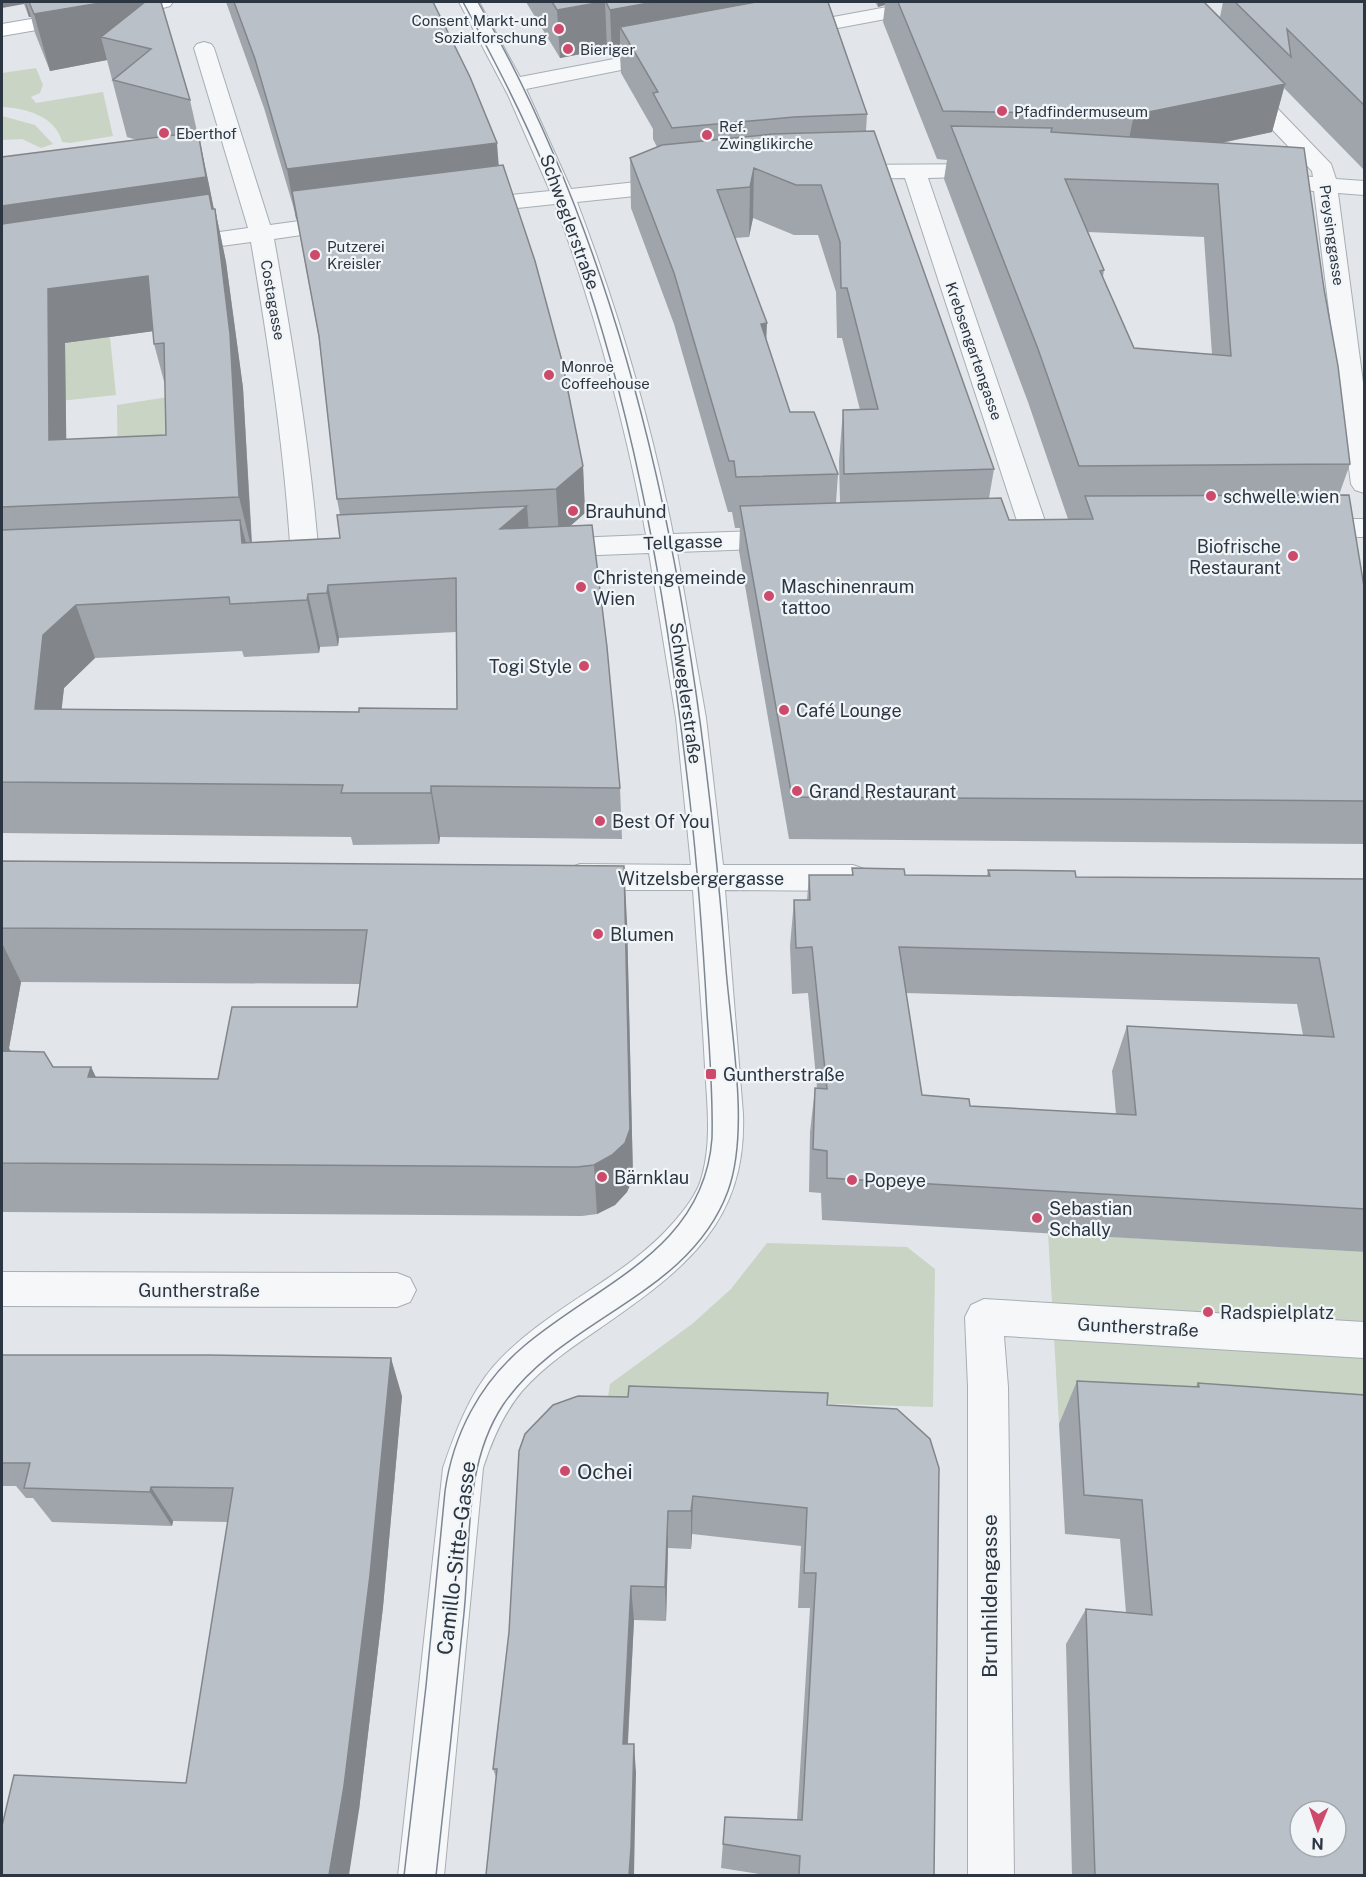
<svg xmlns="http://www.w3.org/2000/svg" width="1366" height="1877" font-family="'Public Sans',sans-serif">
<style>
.green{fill:#c9d4c4}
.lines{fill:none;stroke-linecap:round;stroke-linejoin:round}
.minor-casing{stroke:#a7aeb4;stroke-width:2}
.major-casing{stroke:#a2acb6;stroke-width:2}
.minor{fill:#f5f7f9;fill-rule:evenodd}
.major{fill:#fff;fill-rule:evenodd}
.tram{stroke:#7c8794;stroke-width:1.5}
.wall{fill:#a0a5ab;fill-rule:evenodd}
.shaded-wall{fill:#82868b}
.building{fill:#bac0c7;stroke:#82868b;stroke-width:1.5;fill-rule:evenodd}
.poi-dot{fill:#cd4a6b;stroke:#f2f5f8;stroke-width:2}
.labels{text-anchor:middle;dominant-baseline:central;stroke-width:4.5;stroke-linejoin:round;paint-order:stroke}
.far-poi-label{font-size:15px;fill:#2b3642;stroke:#f2f5f8;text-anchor:start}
.far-street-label{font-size:15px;fill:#2b3642;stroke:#f2f5f8}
.street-label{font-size:18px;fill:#2b3642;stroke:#f2f5f8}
.poi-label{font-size:18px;fill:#2b3642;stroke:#f2f5f8;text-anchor:start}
.near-poi-label{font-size:21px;fill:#2b3642;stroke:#f2f5f8;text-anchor:start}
.near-street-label{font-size:21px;fill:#2b3642;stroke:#f2f5f8}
</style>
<rect width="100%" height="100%" fill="#e2e6ea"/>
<path class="green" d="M 36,68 L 43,85 L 40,93 L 31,97 L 36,103 L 103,92 L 113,136 L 70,143 L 62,142 C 56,116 25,108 2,107 L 2,73 Z
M 2,116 L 35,125 L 53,144 L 41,148 L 22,139 L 2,140 Z
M 110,337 L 116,395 L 60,401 L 60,344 Z
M 168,397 L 181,495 L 118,492 L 117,405 Z
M 1048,1233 L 1364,1252 L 1364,1440 L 1059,1424 Z
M 767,1243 L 907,1247 L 935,1269 L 933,1407 L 608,1397 L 610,1384 L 692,1324 L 731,1289 Z"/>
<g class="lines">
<g class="minor-casing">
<path id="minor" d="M 459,2 L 479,2 L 520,77 L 666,49 L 673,51 L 677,55 L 673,59 L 666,61 L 526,89 L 571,189 L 674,178 L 682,180 L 685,185 L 682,190 L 674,192 L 577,202 C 618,310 651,421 673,534 L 785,530 L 795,532 L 799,539 L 795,546 L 785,548 L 677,552 L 706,718 L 723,865 L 853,865 L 864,869 L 869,878 L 864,887 L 853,891 L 725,890 L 743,1114 C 747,1222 685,1269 603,1326 C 575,1345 545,1365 522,1391 C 503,1414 492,1440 483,1468 L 444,1876 L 398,1876 L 443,1468 C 455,1433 469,1395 493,1367 C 544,1308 623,1281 674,1222 C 685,1209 698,1193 702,1176 C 712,1140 707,1103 705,1067 C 702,1008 697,949 693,890 L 580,890 L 569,886 L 564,877 L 569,868 L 580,864 L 691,865 L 676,718 L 649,553 L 549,557 L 539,555 L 535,548 L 539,541 L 549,539 L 646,535 C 625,422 595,312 555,204 L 472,213 L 464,211 L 460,206 L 464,201 L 472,199 L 550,191 L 508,95 Z
M 914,2 L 954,2 L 951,6 L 944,8 L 790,37 L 783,35 L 780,31 L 783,27 L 790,25 Z
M 204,42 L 211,44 L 214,48 L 270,225 L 343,215 L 351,217 L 355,222 L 351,227 L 343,229 L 274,239 C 293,346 311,452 319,560 L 315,567 L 305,569 L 295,567 L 291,560 C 285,453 269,348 251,242 L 177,252 L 169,250 L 165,245 L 169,240 L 177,238 L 248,228 L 194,48 L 197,44 Z
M 1244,81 L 1252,82 L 1331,164 L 1336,179 L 1364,181 L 1364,195 L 1338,193 L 1364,390 L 1364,493 L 1355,490 L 1351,484 L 1314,191 L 1257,185 L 1254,180 L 1257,175 L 1265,173 L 1313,177 L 1312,171 L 1236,92 L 1233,87 L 1236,82 Z
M 991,164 L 999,166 L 1002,171 L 999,176 L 928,178 L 1048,530 L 1044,536 L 1034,539 L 1024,536 L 1020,530 L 905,178 L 845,179 L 837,177 L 834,172 L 837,167 L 845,165 Z
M 1310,519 L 1364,519 L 1364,537 L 1310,537 L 1300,534 L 1296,528 L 1300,522 Z
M 2,1272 L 397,1273 L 410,1278 L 416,1290 L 410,1302 L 397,1307 L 2,1306 Z
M 984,1299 L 1364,1322 L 1364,1358 L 1004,1336 L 1008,1387 L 1014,1876 L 968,1876 L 968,1387 L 965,1317 L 971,1305 Z"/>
</g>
<g class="major-casing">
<path id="major" d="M 131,2 L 173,2 L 170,6 L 163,8 L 2,36 L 2,24 Z"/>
</g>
<use href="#minor" class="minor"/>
<use href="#major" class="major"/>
<path class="tram" d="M 404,1876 L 426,1686 L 445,1491 C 453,1434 480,1383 524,1346 C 598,1283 704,1250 712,1138 C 713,1097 710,1055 707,1014 C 703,943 698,873 690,802 C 666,589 629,371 546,171 C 522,113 493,58 463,2
M 436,1876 C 446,1788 455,1701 464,1613 C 471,1545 463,1465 503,1405 C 562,1318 689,1297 728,1191 C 750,1131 731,1033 726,969 C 700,637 646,295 478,2"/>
</g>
<path class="wall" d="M 2,2 L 161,2 L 190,100 L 209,185 L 214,209 L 215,209 L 226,262 L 243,388 L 252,542 L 340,538 L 340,515 L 337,499 L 319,339 L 297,219 L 264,108 L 226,2 L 433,2 L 499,166 L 583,466 L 585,513 L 570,526 L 620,788 L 622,839 L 440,837 L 439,844 L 353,845 L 351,837 L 2,833 L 2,157 L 137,140 L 127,137 L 107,60 L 50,71 L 35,33 L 31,17 L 29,17 L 24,4 ZM 153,331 L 154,344 L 165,385 L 166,435 L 66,440 L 65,343 ZM 456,632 L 457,709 L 359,712 L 61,709 L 64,688 L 95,658 L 242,651 L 244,657 L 319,653 L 320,647 L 338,646 L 339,638 Z
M 526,2 L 828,2 L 867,114 L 866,131 L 994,469 L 989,498 L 1009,520 L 1080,519 L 1068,519 L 1028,402 L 944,179 L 947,160 L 937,159 L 883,22 L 885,5 L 878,7 L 875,2 L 1204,2 L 1220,17 L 1223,2 L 1365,2 L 1365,171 L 1284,88 L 1272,132 L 1222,143 L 1324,289 L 1350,464 L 1339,495 L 1365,593 L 1365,844 L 789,839 L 739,551 L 740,528 L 735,528 L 732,512 L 728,512 L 674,324 L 631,208 L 630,158 L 657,147 L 653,139 L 653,129 L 621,73 L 620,56 L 612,57 L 607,49 L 560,58 ZM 753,218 L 794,235 L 818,235 L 836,292 L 837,338 L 842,338 L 860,410 L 843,410 L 839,461 L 840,503 L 836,503 L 838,474 L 790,412 L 766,342 L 735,238 L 749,237 ZM 1088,232 L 1204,237 L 1212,354 L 1134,348 L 1103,277 L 1104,270 Z
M 2,861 L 627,921 L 633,1178 L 627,1192 L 615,1205 L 597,1214 L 582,1216 L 2,1212 ZM 21,982 L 360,984 L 357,1007 L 218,1079 L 96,1077 L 91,1067 L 53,1067 L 10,1051 L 9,1048 Z
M 852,868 L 905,875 L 987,876 L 988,870 L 1076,877 L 1365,879 L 1365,1252 L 822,1220 L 821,1193 L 809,1192 L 810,1132 L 815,1088 L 817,1088 L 808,993 L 792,994 L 790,946 L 794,900 L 807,900 L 809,875 L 852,875 ZM 906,993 L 1297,1004 L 1303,1035 L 1127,1026 L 1112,1071 L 1116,1114 L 970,1106 L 922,1095 Z
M 2,1355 L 402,1396 L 383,1607 L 359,1810 L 186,1783 L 228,1522 L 173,1521 L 172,1526 L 52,1522 L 33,1498 L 26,1498 L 16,1486 L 2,1486 Z
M 1077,1381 L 1195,1387 L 1198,1383 L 1365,1875 L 1072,1875 L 1066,1644 L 1086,1609 L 1126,1613 L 1120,1539 L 1065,1534 L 1059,1424 Z
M 827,1405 L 934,1875 L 766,1875 L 721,1868 L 725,1817 L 797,1820 L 810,1608 L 798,1608 L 801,1546 L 692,1534 L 691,1549 L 668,1548 L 666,1621 L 634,1620 L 628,1744 L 636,1773 L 496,1777 L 493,1769 L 509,1632 L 519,1451 Z"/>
<path class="shaded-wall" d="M 2,2 L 24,2 L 24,4 L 2,8 Z
M 25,2 L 26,2 L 31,17 L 29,17 Z
M 29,2 L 157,2 L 151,49 L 101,37 L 107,60 L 50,71 L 34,14 Z
M 602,2 L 605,2 L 607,49 L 560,58 L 557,10 Z
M 654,2 L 816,2 L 620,27 L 620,56 L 612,57 L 610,10 Z
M 878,2 L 885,2 L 885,5 L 878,7 Z
M 1285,84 L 1272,132 L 1124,163 L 1134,115 Z
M 198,132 L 209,185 L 217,226 L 215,209 L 226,262 L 243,388 L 252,550 L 239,497 L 219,240 L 2,263 L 2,206 Z
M 497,143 L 501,194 L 296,219 L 287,169 Z
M 754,168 L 753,218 L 749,237 L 750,187 Z
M 148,276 L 162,330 L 65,343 L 67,494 L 49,440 L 48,289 Z
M 767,323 L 765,374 L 761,324 Z
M 583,466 L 585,513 L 559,536 L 556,489 Z
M 527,506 L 531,560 L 500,529 Z
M 240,520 L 254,573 L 242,543 Z
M 328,585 L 339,638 L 338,646 L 327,593 Z
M 308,594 L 320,647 L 319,653 L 307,600 Z
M 76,605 L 95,658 L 64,688 L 56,761 L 35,709 L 43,635 Z
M 431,786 L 440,837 L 439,844 L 431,793 Z
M 624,866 L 627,921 L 633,1178 L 627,1192 L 615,1205 L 597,1214 L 594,1165 Z
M 2,943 L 21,982 L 9,1048 L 14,1058 L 2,1075 Z
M 91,1067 L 115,1118 L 88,1077 Z
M 391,1358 L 402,1396 L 383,1607 L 359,1810 L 349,1875 L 329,1875 Z
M 151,1487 L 173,1521 L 172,1526 L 150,1492 Z
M 693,1496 L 692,1534 L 691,1549 L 691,1511 Z
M 668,1511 L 668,1548 L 666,1621 L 665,1587 Z
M 631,1586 L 634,1620 L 626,1772 L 623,1744 Z
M 634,1744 L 636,1773 L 634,1875 L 629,1875 Z"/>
<path class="building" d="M 29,2 L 106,2 L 34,14 Z
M 145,2 L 161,2 L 190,100 L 113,80 L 151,49 L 101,37 Z
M 234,2 L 433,2 L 470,77 L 497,143 L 287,169 L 255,59 Z
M 552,2 L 602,2 L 557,10 Z
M 606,2 L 654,2 L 610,10 Z
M 756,2 L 828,2 L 867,114 L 794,117 L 672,128 L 653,93 L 658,92 L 620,27 Z
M 898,2 L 1204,2 L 1285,84 L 1134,115 L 943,111 Z
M 1235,2 L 1365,2 L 1365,106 L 1287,29 L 1291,57 Z
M 951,126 L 1052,128 L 1051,132 L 1304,148 L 1324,289 L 1338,366 L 1350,464 L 1079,466 L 1038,349 ZM 1065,179 L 1218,184 L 1231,356 L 1134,348 L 1100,271 L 1104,270 Z
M 874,131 L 994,469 L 844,474 L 843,410 L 878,409 L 847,288 L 841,288 L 840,242 L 821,185 L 796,185 L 754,168 L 750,187 L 717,190 L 767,323 L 761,324 L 790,412 L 814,412 L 838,474 L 736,477 L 734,461 L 729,461 L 674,273 L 630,158 L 662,145 L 773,134 Z
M 198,132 L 206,177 L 2,206 L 2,157 Z
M 503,165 L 535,261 L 562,361 L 583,466 L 556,489 L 337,499 L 319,336 L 292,191 Z
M 209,194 L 212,209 L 215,209 L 230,334 L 239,497 L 2,507 L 2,224 ZM 148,276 L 154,344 L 164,343 L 166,435 L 49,440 L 48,289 Z
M 1349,495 L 1365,593 L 1365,801 L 792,797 L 740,506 L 1001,498 L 1009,520 L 1093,519 L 1085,496 Z
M 527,506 L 500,529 L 592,525 L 607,647 L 620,788 L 431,786 L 431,793 L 341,793 L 343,785 L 2,782 L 2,530 L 240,520 L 242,543 L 340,538 L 337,515 ZM 456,578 L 457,709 L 359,708 L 359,712 L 35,709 L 43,635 L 76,605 L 229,597 L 230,604 L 307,600 L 308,594 L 327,593 L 328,585 Z
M 2,861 L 624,866 L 630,1129 L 625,1143 L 612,1155 L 594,1165 L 577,1167 L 2,1163 L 2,1051 L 44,1052 L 53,1067 L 91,1067 L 88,1077 L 218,1079 L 232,1007 L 357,1007 L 367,930 L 2,928 Z
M 852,868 L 904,869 L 905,875 L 990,876 L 988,870 L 1075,871 L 1076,877 L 1365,879 L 1365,1209 L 827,1178 L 827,1151 L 813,1149 L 815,1088 L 827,1089 L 812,947 L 796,948 L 794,900 L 810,900 L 809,875 L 853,875 ZM 899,947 L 1319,958 L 1334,1037 L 1127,1026 L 1136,1115 L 970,1106 L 969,1099 L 922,1095 Z
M 2,1355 L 208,1355 L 391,1358 L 370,1575 L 344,1786 L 329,1875 L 2,1875 L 2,1826 L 14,1775 L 186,1783 L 233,1488 L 151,1487 L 150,1492 L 24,1488 L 30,1463 L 2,1463 Z
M 1077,1381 L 1199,1387 L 1198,1383 L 1365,1395 L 1365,1875 L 1095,1875 L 1086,1609 L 1152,1615 L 1142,1500 L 1084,1495 ZM 1300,1811 L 1336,1811 L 1336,1847 L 1300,1847 Z
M 629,1386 L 828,1393 L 827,1405 L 897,1409 L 930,1439 L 939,1468 L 934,1875 L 799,1875 L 800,1856 L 723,1844 L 725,1817 L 802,1820 L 816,1573 L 804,1573 L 807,1508 L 693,1496 L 691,1511 L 668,1511 L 665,1587 L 631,1586 L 623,1744 L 634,1744 L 631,1848 L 629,1875 L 486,1875 L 497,1769 L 493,1769 L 509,1632 L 519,1451 L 525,1434 L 553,1405 L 578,1396 L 628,1397 Z"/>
<g class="poi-dot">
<circle cx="559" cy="29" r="6"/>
<circle cx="568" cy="49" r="6"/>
<circle cx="1002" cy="111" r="6"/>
<circle cx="164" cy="133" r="6"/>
<circle cx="707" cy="135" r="6"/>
<circle cx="315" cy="255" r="6"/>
<circle cx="549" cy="375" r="6"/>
<circle cx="1211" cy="496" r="6"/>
<circle cx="573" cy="511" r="6"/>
<circle cx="1293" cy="556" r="6"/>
<circle cx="581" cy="587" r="6"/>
<circle cx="769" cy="596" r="6"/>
<circle cx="584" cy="666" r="6"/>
<circle cx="784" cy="710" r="6"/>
<circle cx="797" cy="791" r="6"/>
<circle cx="600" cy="821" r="6"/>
<circle cx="598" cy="934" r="6"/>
<rect x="705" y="1068" width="12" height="12" rx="3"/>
<circle cx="602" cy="1177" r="6"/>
<circle cx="852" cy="1180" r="6"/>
<circle cx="1037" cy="1218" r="6"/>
<circle cx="1208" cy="1312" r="6"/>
<circle cx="565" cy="1471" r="6"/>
</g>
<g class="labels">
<g class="far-poi-label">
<text x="547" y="20" text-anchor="end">Consent Markt- und<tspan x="547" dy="17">Sozialforschung</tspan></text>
<text x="580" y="49">Bieriger</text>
<text x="1014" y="111">Pfadfindermuseum</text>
<text x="719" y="126">Ref.<tspan x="719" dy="17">Zwinglikirche</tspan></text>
<text x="176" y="133">Eberthof</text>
<text x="327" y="246">Putzerei<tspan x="327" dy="17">Kreisler</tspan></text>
<text x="561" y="366">Monroe<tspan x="561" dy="17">Coffeehouse</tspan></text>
</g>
<g class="far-street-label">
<text transform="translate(1332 235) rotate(82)">Preysinggasse</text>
<text transform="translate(273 300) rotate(80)">Costagasse</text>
<text transform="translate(974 351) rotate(71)">Krebsengartengasse</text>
</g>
<g class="street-label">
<text transform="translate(570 222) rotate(70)">Schweglerstraße</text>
<text transform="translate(683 542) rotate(-2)">Tellgasse</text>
<text transform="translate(686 693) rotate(82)">Schweglerstraße</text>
<text x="701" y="878">Witzelsbergergasse</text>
<text x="199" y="1290">Guntherstraße</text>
<text transform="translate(1138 1327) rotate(3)">Guntherstraße</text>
</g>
<g class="poi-label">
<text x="1223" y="496">schwelle.wien</text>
<text x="585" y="511">Brauhund</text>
<text x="1281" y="546" text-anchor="end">Biofrische<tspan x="1281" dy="21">Restaurant</tspan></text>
<text x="593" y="577">Christengemeinde<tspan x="593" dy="21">Wien</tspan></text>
<text x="781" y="586">Maschinenraum<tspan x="781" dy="21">tattoo</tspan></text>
<text x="572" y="666" text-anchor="end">Togi Style</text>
<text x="796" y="710">Café Lounge</text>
<text x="809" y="791">Grand Restaurant</text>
<text x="612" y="821">Best Of You</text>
<text x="610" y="934">Blumen</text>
<text x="723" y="1074">Guntherstraße</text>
<text x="614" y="1177">Bärnklau</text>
<text x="864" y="1180">Popeye</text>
<text x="1049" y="1208">Sebastian<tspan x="1049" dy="21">Schally</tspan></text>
<text x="1220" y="1312">Radspielplatz</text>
</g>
<g class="near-poi-label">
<text x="577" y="1471">Ochei</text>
</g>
<g class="near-street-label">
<text transform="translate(456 1558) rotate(-83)">Camillo-Sitte-Gasse</text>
<text transform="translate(989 1596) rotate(-90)">Brunhildengasse</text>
</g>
</g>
<rect width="1366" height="1877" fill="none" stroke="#2b3642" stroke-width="6"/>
<g transform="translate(1318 1829) rotate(182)"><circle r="28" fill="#f2f5f8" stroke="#a2a9af" stroke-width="1.5"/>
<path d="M0-4.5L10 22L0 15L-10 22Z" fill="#cd4a6b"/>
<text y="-9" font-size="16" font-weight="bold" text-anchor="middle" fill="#2b3642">N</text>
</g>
</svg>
